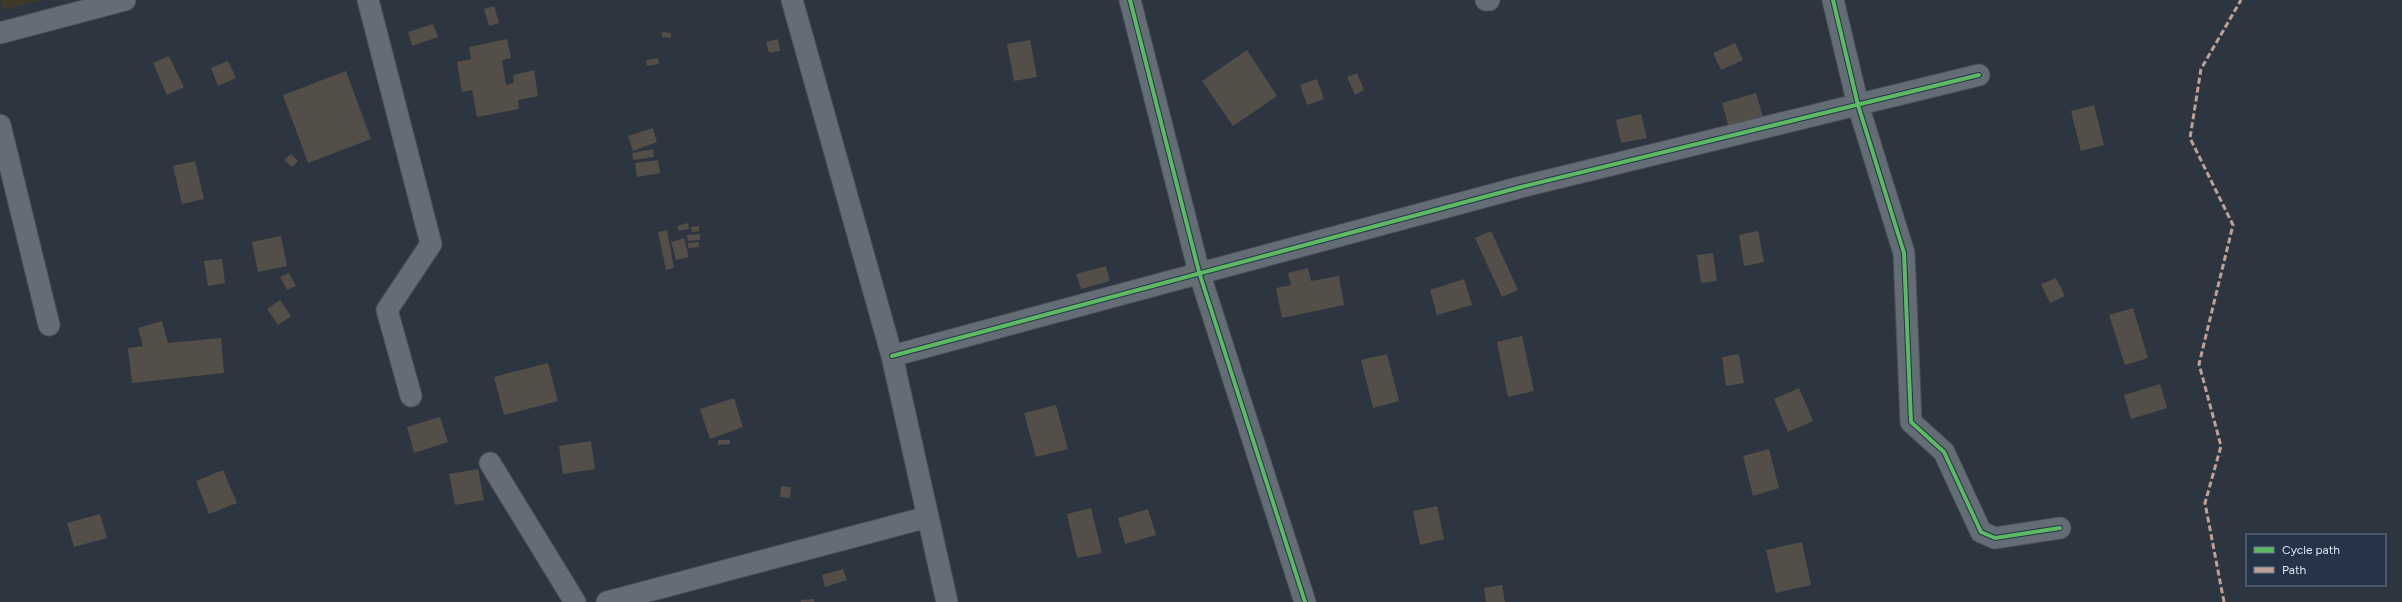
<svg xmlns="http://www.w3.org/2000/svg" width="2402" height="602" font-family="Figtree,sans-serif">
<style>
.education{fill:#3f392c}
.building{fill:#534e48}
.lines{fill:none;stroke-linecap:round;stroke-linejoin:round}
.minor-casing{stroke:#4a515b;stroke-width:23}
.minor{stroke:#646c75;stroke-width:21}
.quiet{stroke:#bda197;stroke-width:3;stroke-dasharray:6 3;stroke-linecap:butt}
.cycleway-casing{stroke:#253448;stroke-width:6}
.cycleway{stroke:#5cba63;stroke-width:4}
</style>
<rect width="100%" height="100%" fill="#2d3540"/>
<path class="education" d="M 0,0 L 42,0 L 4,10 Z"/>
<path class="building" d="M 494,6 L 499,23 L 489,26 L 484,9 Z
M 433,24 L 438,37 L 412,46 L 408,32 Z
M 662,32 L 671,33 L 671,38 L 662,37 Z
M 507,39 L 511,58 L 502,60 L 506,85 L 514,83 L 513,75 L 534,70 L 538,96 L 518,100 L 519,109 L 477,117 L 472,90 L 462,92 L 457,62 L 471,59 L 469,47 Z
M 778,39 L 780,51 L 769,53 L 766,42 Z
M 1030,40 L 1037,77 L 1014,81 L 1007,44 Z
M 1735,43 L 1743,60 L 1721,70 L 1713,53 Z
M 1247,50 L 1277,96 L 1233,126 L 1202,81 Z
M 169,56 L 184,87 L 167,95 L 153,63 Z
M 658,58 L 659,64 L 647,66 L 646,60 Z
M 228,61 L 236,78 L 218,86 L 211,68 Z
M 346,71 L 371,139 L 308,163 L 283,95 Z
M 1357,73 L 1364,90 L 1355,95 L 1347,77 Z
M 1317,79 L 1324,99 L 1307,105 L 1300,85 Z
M 1756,93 L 1763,117 L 1729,128 L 1722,103 Z
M 2094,105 L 2104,145 L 2081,151 L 2071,111 Z
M 1641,114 L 1647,138 L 1621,143 L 1616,120 Z
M 653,128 L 657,142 L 633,151 L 628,136 Z
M 653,149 L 654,157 L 633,160 L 632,153 Z
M 291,154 L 298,161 L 292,167 L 284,160 Z
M 658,160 L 660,173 L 637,177 L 635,163 Z
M 195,161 L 204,199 L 182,204 L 173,166 Z
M 688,223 L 689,229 L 679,231 L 677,226 Z
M 699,226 L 699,231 L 692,232 L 691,227 Z
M 667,230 L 674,268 L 666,270 L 658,232 Z
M 1491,231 L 1518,290 L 1502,297 L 1475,238 Z
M 1758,231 L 1764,262 L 1744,266 L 1739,235 Z
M 700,234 L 700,240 L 688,241 L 687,235 Z
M 281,236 L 287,266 L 258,272 L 252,242 Z
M 684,238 L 689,257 L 676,260 L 671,242 Z
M 699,242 L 699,247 L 688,248 L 688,243 Z
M 1713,253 L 1717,281 L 1701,283 L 1697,255 Z
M 222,259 L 225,283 L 208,286 L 204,261 Z
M 1106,266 L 1110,281 L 1081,289 L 1076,274 Z
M 1308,268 L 1311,281 L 1339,276 L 1344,305 L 1282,318 L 1276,288 L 1291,285 L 1288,273 Z
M 289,273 L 296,286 L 287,290 L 280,277 Z
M 2056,278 L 2065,296 L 2050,303 L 2041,284 Z
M 1464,279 L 1472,305 L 1437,315 L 1430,290 Z
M 280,300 L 291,316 L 278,325 L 267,309 Z
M 2133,308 L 2148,358 L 2125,365 L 2109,315 Z
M 162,321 L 168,343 L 221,338 L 224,373 L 132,383 L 128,348 L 143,346 L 138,328 Z
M 1522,336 L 1534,391 L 1508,397 L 1497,342 Z
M 1387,354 L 1399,401 L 1373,408 L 1361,360 Z
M 1739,354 L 1744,383 L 1726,386 L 1722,357 Z
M 548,363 L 558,401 L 504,415 L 494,377 Z
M 2160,384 L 2167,408 L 2131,419 L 2124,395 Z
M 1799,388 L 1813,421 L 1788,432 L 1774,399 Z
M 734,398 L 743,427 L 710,439 L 700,409 Z
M 1056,405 L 1068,449 L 1036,457 L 1024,413 Z
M 440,417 L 448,442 L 414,453 L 407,427 Z
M 718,440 L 730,440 L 730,444 L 718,445 Z
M 591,441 L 595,469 L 563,474 L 559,446 Z
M 1769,449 L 1779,488 L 1753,496 L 1743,456 Z
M 478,469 L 484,500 L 455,505 L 449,474 Z
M 223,470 L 237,503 L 209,514 L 196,481 Z
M 781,486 L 791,487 L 790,498 L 780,497 Z
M 1437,506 L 1444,539 L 1420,545 L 1413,511 Z
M 1091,508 L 1102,553 L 1077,558 L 1067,514 Z
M 1148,509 L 1156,535 L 1125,544 L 1118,518 Z
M 100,514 L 107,538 L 74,547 L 67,523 Z
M 1802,542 L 1811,585 L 1776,593 L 1766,550 Z
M 843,569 L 847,580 L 825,587 L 822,575 Z
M 1502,585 L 1505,602 L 1486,602 L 1484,588 Z
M 814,599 L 814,602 L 801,602 L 800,600 Z"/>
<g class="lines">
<g class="minor-casing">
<path id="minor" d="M 368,0 L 431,244 L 387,310 L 411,396
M 792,0 L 892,356 L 947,602
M 1130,0 L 1199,272 L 1305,602
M 1486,0 L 1489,0
M 1833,0 L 1858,105 L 1904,253 L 1911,422 L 1944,452 L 1981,532 L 1995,538 L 2060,528
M 0,33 L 125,0
M 0,125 L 49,325
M 892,356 L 1521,187 L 1979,75
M 490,463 L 575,602
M 607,602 L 928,517"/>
</g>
<use href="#minor" class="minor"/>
<path class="quiet" d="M 2224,602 L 2205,503 L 2221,446 L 2199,364 L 2233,225 L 2190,138 L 2201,69 L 2241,0"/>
<g class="cycleway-casing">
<path id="cycleway" d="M 1130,0 L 1199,272 L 1305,602
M 1833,0 L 1858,105 L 1904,253 L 1911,422 L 1944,452 L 1981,532 L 1995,538 L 2060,528
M 892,356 L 1521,187 L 1979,75"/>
</g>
<use href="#cycleway" class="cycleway"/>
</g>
<rect x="2246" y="534" width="140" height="52" fill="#253448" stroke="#6d7a8c"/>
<rect x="2254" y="547" width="20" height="6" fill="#5cba63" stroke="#6d7a8c"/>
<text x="2282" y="554" font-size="12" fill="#dae4f1">Cycle path</text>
<rect x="2254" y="567" width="20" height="6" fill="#bda197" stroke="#6d7a8c"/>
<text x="2282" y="574" font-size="12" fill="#dae4f1">Path</text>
</svg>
